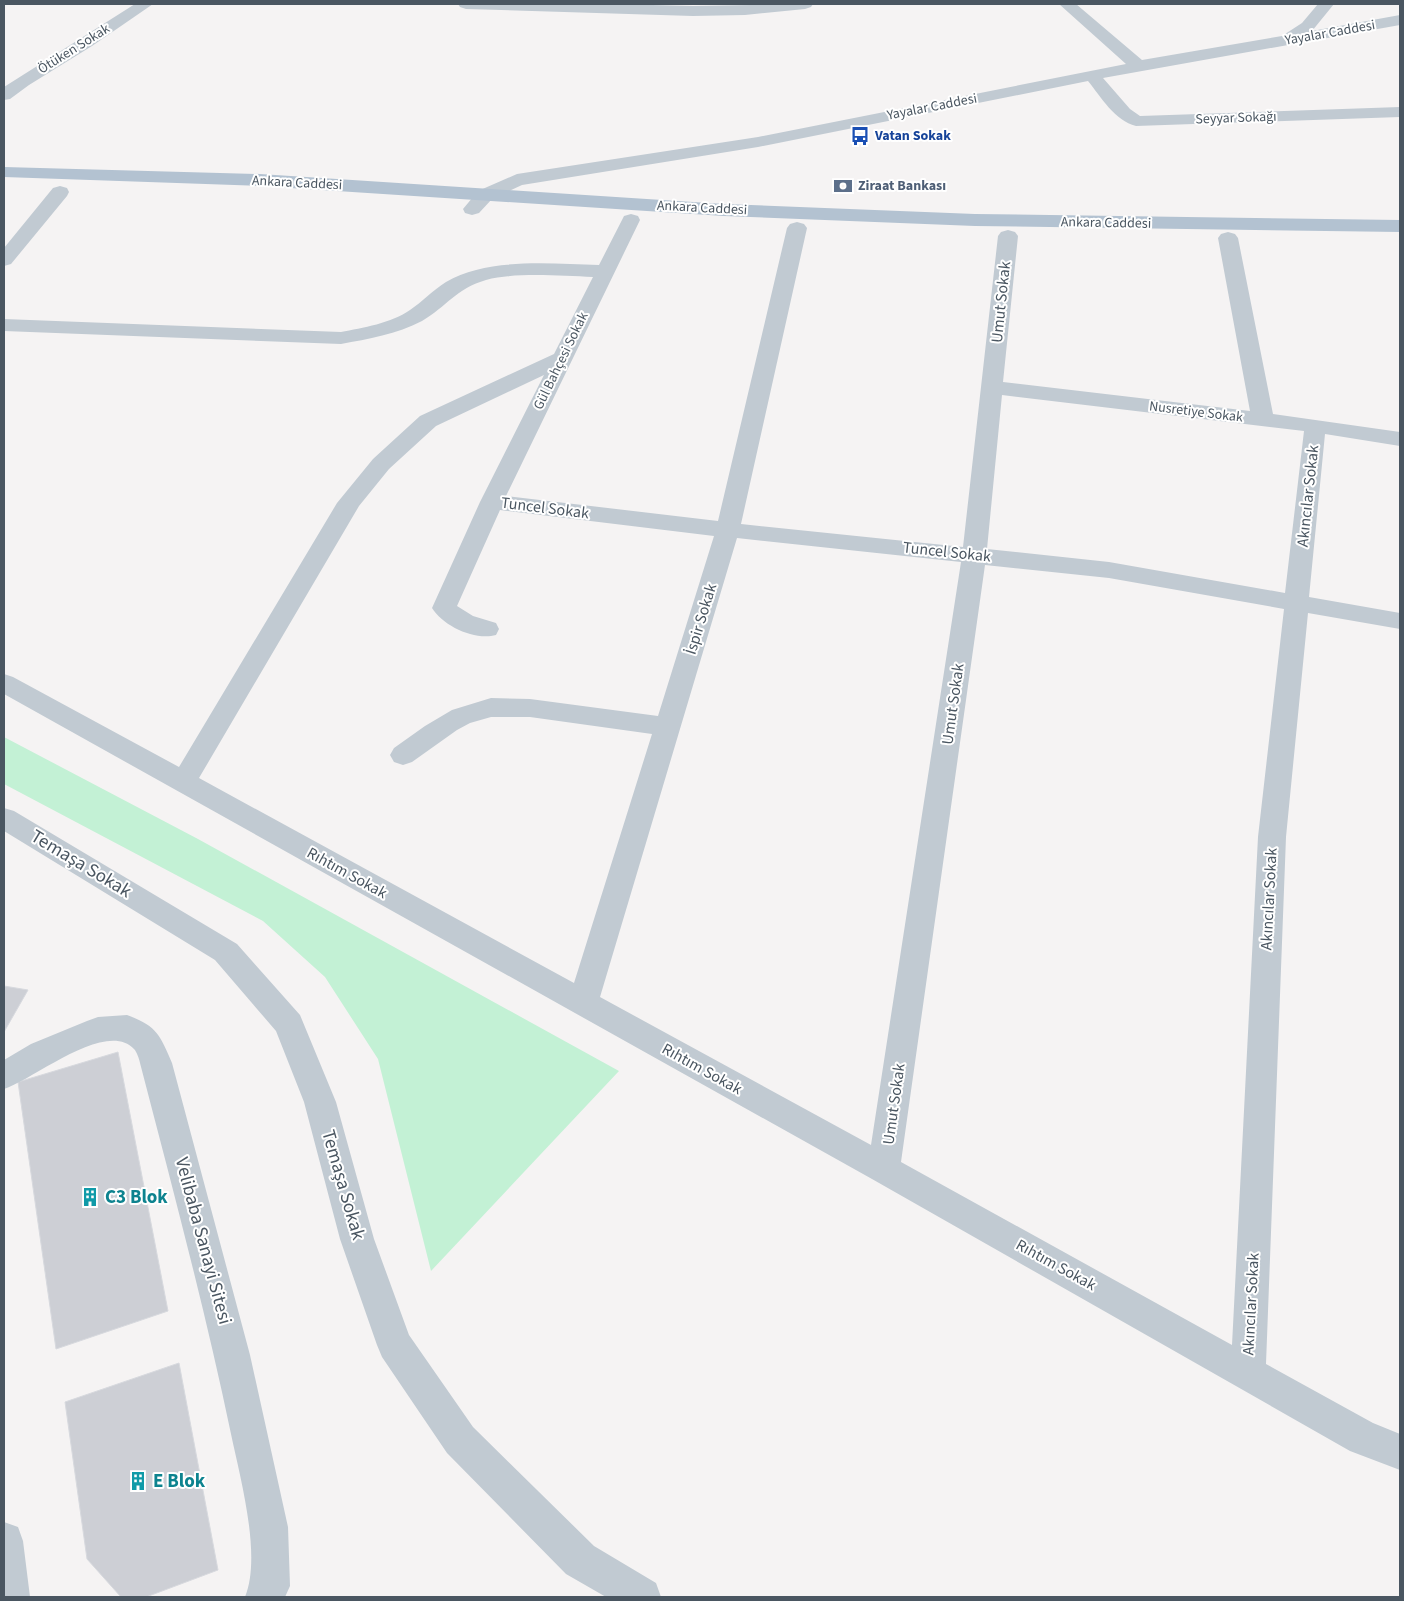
<svg xmlns="http://www.w3.org/2000/svg" width="1404" height="1601" font-family="'Source Sans 3',sans-serif">
<style>
.green{fill:#c3f1d5}
.building{fill:#cdcfd5;stroke:#d7d9de}
.lines{fill:none;stroke-linecap:round;stroke-linejoin:round}
.minor{fill:#c1cad2;fill-rule:evenodd}
.major{fill:#b3c2d1;fill-rule:evenodd}
.labels{text-anchor:middle;dominant-baseline:central;stroke-width:4;stroke-linejoin:round;paint-order:stroke}
.far-street-label{font-size:14px;fill:#4a5661;stroke:#fff}
.far-transit-label{font-size:14px;font-weight:bold;fill:#164399;stroke:#fff;text-anchor:start}
.far-service-label{font-size:14px;font-weight:bold;fill:#4e5e75;stroke:#fff;text-anchor:start}
.street-label{font-size:16px;fill:#4a5661;stroke:#fff}
.near-street-label{font-size:19px;fill:#4a5661;stroke:#fff}
.near-culture-label{font-size:19px;font-weight:bold;fill:#0d838f;stroke:#fff;text-anchor:start}
</style>
<rect width="100%" height="100%" fill="#f5f3f3"/>
<path class="green" d="M 4,737 L 198,839 L 619,1071 L 431,1271 L 378,1059 L 325,977 L 263,921 L 4,784 Z"/>
<path class="building" d="M 4,986 L 28,990 L 4,1032 Z
M 118,1052 L 168,1311 L 56,1349 L 18,1082 Z
M 179,1363 L 218,1570 L 146,1597 L 121,1597 L 87,1559 L 65,1402 Z"/>
<g class="lines">
<path class="minor" d="M 135,4 L 153,4 L 92,46 L 29,85 L 10,99 L 4,100 L 4,87 Z
M 458,4 L 612,4 L 693,6 L 813,4 L 811,7 L 805,9 L 745,15 L 693,16 L 466,9 L 460,7 Z
M 1059,4 L 1076,4 L 1142,60 L 1282,36 L 1302,23 L 1318,4 L 1334,4 L 1312,31 L 1400,15 L 1400,25 L 1103,78 L 1130,109 L 1140,116 L 1400,107 L 1400,117 L 1136,126 C 1115,121 1101,97 1088,81 L 758,147 L 522,185 L 492,199 L 479,213 L 472,215 L 465,213 L 463,209 L 478,191 L 517,174 L 758,137 L 1126,64 Z
M 60,186 L 67,188 L 69,192 L 67,196 L 11,264 L 4,266 L 4,248 L 53,188 Z
M 631,214 L 638,216 L 640,220 L 506,496 L 718,521 L 787,228 L 790,224 L 797,222 L 804,224 L 807,228 L 741,524 L 963,547 L 998,236 L 1001,232 L 1008,230 L 1015,232 L 1018,236 L 1003,382 L 1250,411 L 1218,238 L 1221,234 L 1228,232 L 1235,234 L 1238,238 L 1273,414 L 1400,432 L 1400,446 L 1325,434 L 1309,597 L 1400,613 L 1400,629 L 1308,613 L 1286,837 L 1266,1364 L 1373,1423 L 1400,1434 L 1400,1470 L 1350,1451 L 872,1179 L 4,694 L 4,674 L 13,677 L 179,767 L 337,503 L 373,459 L 420,416 L 554,354 L 593,277 C 561,276 516,272 486,280 C 457,288 446,307 422,321 C 397,334 368,339 341,344 L 4,331 L 4,319 L 341,332 C 362,328 392,323 410,310 C 422,302 433,290 446,282 C 488,257 552,264 599,265 L 622,220 L 624,216 ZM 544,375 L 480,502 L 432,608 C 443,626 475,641 496,635 L 499,629 L 496,623 L 473,616 L 457,606 L 500,510 L 714,536 L 658,716 L 530,699 L 491,698 L 452,710 L 425,726 L 394,748 L 390,755 L 394,762 L 403,765 L 412,762 L 457,730 L 470,723 L 491,717 L 530,717 L 652,734 L 574,983 L 199,778 L 359,506 L 389,469 L 436,426 ZM 1002,395 L 1304,431 L 1285,593 L 1109,562 L 987,549 ZM 737,538 L 961,562 L 871,1145 L 600,997 ZM 985,565 L 1109,578 L 1284,609 L 1258,837 L 1232,1345 L 901,1162 Z
M 4,808 L 14,811 L 237,944 L 300,1015 L 336,1102 L 374,1239 L 409,1335 L 473,1427 L 594,1546 L 656,1583 L 661,1597 L 606,1597 L 566,1574 L 447,1453 L 382,1357 L 377,1345 L 340,1239 L 304,1102 L 276,1031 L 215,960 L 4,831 Z
M 127,1015 C 157,1026 160,1035 172,1063 L 250,1355 L 288,1527 L 290,1586 L 285,1597 L 245,1597 C 262,1556 240,1477 231,1434 C 205,1309 172,1186 140,1063 C 139,1059 137,1052 134,1049 C 106,1019 33,1080 4,1089 L 4,1060 L 31,1044 L 87,1021 L 98,1017 Z
M 4,1522 L 18,1527 L 23,1541 L 30,1597 L 4,1597 Z"/>
<path class="major" d="M 4,167 L 260,174 L 724,204 L 975,214 L 1400,220 L 1400,232 L 975,226 L 724,216 L 260,186 L 4,177 Z"/>
</g>
<defs>
<g id="bus-bare" transform="scale(1.5)"><path d="M-5-6H5V4H4V6H2V4H-2V6H-4V4H-5ZM-3.5-4V0h7V-4ZM-3.5 1.2v1.5H-2V1.2ZM2 1.2v1.5H3.5V1.2Z" fill="#1a4fb4" stroke="#fff" stroke-width="2.5" paint-order="stroke"/></g>
<g id="bank-bare" transform="scale(1.5)"><path d="M-6-4H6V4H-6ZM0-2.3a2.3 2.3 0 1 0 0 4.6a2.3 2.3 0 1 0 0-4.6Z" fill="#5c6f8a" stroke="#fff" stroke-width="2.5" paint-order="stroke"/></g>
<g id="building-bare" transform="scale(1.5)"><path d="M-4-6H4V6H1V3H-1V6H-4ZM-2.5-4.3h1.7v1.8h-1.7ZM.8-4.3h1.7v1.8H.8ZM-2.5-1h1.7V.8h-1.7ZM.8-1h1.7V.8H.8Z" fill="#0f9aa8" stroke="#fff" stroke-width="2.5" paint-order="stroke"/></g>
</defs>
<g fill-rule="evenodd">
<use href="#bus-bare" x="860" y="136"/>
<use href="#bank-bare" x="843" y="186"/>
<use href="#building-bare" x="90" y="1197"/>
<use href="#building-bare" x="138" y="1481"/>
</g>
<g class="labels">
<g class="far-street-label">
<text transform="translate(1330 33) rotate(-10)">Yayalar Caddesi</text>
<text transform="translate(74 49) rotate(-32)">Ötüken Sokak</text>
<text transform="translate(932 107) rotate(-11)">Yayalar Caddesi</text>
<text transform="translate(1236 118) rotate(-2)">Seyyar Sokağı</text>
<text transform="translate(297 183) rotate(3)">Ankara Caddesi</text>
<text transform="translate(702 208) rotate(3)">Ankara Caddesi</text>
<text transform="translate(1106 223) rotate(1)">Ankara Caddesi</text>
<text transform="translate(561 361) rotate(-64)">Gül Bahçesi Sokak</text>
<text transform="translate(1196 412) rotate(7)">Nusretiye Sokak</text>
</g>
<g class="far-transit-label">
<text x="875" y="136">Vatan Sokak</text>
</g>
<g class="far-service-label">
<text x="858" y="186">Ziraat Bankası</text>
</g>
<g class="street-label">
<text transform="translate(1001 302) rotate(-84)">Umut Sokak</text>
<text transform="translate(1308 496) rotate(-84)">Akıncılar Sokak</text>
<text transform="translate(545 508) rotate(7)">Tuncel Sokak</text>
<text transform="translate(947 552) rotate(6)">Tuncel Sokak</text>
<text transform="translate(701 619) rotate(-73)">İspir Sokak</text>
<text transform="translate(953 704) rotate(-82)">Umut Sokak</text>
<text transform="translate(347 873) rotate(29)">Rıhtım Sokak</text>
<text transform="translate(1269 899) rotate(-87)">Akıncılar Sokak</text>
<text transform="translate(702 1069) rotate(29)">Rıhtım Sokak</text>
<text transform="translate(894 1104) rotate(-82)">Umut Sokak</text>
<text transform="translate(1056 1265) rotate(29)">Rıhtım Sokak</text>
<text transform="translate(1251 1304) rotate(-87)">Akıncılar Sokak</text>
</g>
<g class="near-street-label">
<text transform="translate(81 864) rotate(31)">Temaşa Sokak</text>
<text transform="translate(343 1185) rotate(74)">Temaşa Sokak</text>
<text transform="translate(203 1241) rotate(75)">Velibaba Sanayi Sitesi</text>
</g>
<g class="near-culture-label">
<text x="105" y="1197">C3 Blok</text>
<text x="153" y="1481">E Blok</text>
</g>
</g>
<rect width="1404" height="1601" fill="none" stroke="#4a5661" stroke-width="10"/>
</svg>
